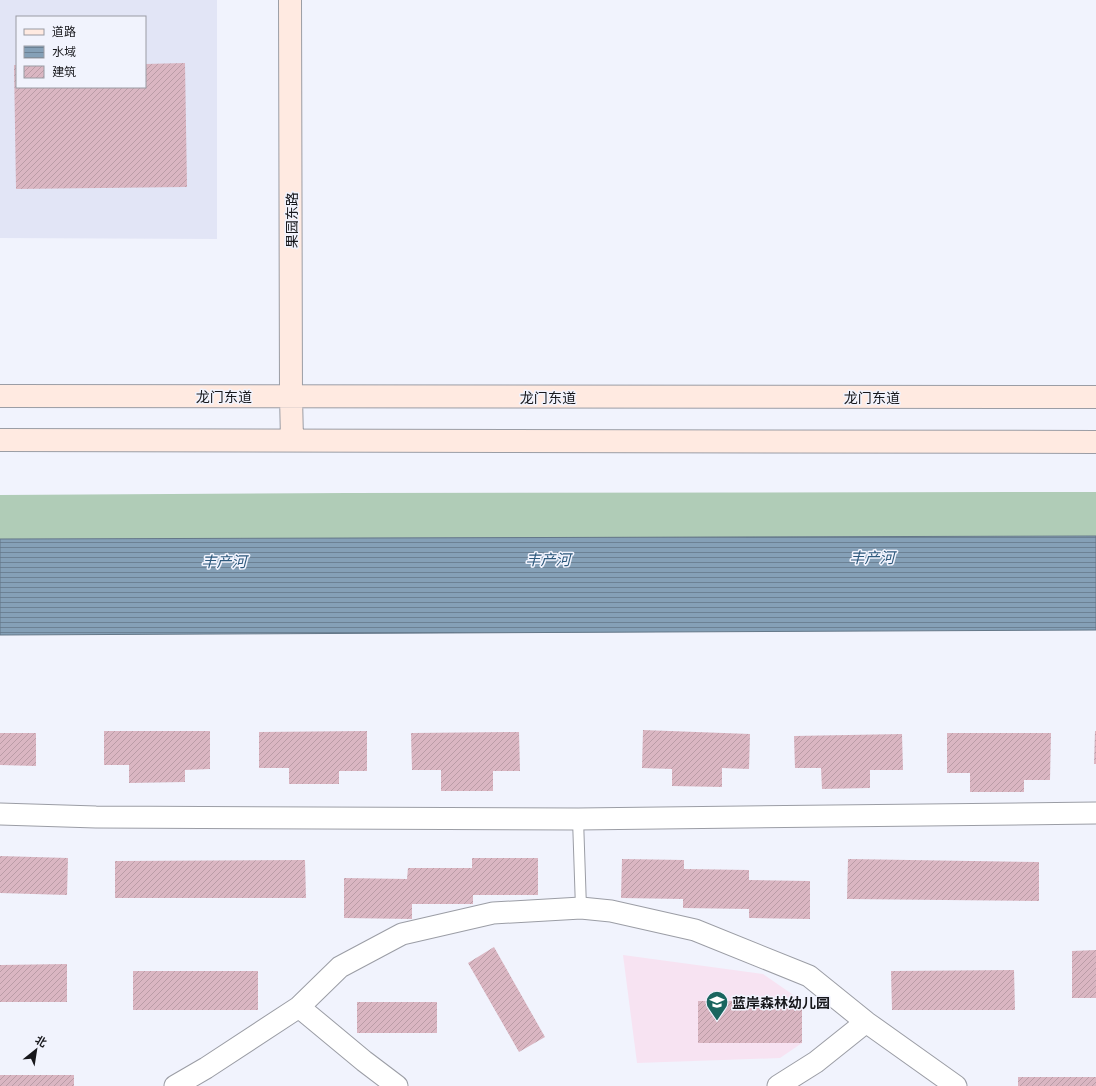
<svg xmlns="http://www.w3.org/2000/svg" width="1096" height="1086" font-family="'Noto Serif','Noto Sans SC',serif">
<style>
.built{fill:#e2e5f6;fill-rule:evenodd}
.education{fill:#f7e3f2}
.grass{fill:#b0ccb7}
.water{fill:url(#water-rules);stroke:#647788}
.building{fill:url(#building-hatch)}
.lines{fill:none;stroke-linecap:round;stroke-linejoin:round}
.lane-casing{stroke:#9b9da5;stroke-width:12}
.street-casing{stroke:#9b9da5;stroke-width:23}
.secondary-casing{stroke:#9b9da5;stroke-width:24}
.lane{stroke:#fff;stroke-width:10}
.street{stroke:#fff;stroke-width:21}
.secondary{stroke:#ffeae1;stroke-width:22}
.labels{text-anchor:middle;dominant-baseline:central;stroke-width:3;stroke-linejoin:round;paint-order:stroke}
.street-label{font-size:14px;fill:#17171b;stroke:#f1f3fd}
.poi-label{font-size:14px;font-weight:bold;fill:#17171b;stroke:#f1f3fd;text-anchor:start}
.water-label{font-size:15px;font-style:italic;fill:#2d597c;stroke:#f1f3fd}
</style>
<defs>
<pattern id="water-rules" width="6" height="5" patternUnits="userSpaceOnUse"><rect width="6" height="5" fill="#85a0b7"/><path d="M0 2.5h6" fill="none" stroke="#6c8194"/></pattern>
<pattern id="building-hatch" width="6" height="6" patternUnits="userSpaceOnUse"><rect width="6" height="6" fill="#dab6c2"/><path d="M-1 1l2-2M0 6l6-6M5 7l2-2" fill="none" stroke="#ba9ca6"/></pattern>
</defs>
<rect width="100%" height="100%" fill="#f1f3fd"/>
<path class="built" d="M 0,0 L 217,0 L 217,239 L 0,238 ZM 17,17 L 145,17 L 145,87 L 17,87 Z"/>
<path class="education" d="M 623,955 L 763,974 L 802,1001 L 802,1043 L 780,1058 L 637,1063 Z"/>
<path class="grass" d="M 1096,492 L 1096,536 L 0,539 L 0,495 L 348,493 Z"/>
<path class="water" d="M 1096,536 L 1096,630 L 0,635 L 0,539 Z"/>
<path class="building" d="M 185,63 L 187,187 L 16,189 L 14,65 L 17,65 L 17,87 L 145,87 L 145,64 Z
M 643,730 L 750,734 L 749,769 L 722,768 L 722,787 L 672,786 L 672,769 L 642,768 Z
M 104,731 L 210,731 L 210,769 L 185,770 L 185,782 L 129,783 L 129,765 L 104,765 Z
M 367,731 L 367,771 L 339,771 L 339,784 L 289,784 L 289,768 L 259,768 L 259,732 Z
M 1095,731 L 1096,731 L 1096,764 L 1094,764 Z
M 519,732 L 520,771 L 493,771 L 493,791 L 441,791 L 441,770 L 412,770 L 411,733 Z
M 0,733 L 36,733 L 36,766 L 0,765 Z
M 947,733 L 1051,733 L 1050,780 L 1024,780 L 1024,792 L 970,792 L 970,773 L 947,773 Z
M 902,734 L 903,770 L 870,770 L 870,788 L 822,789 L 821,768 L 795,768 L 794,736 Z
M 0,856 L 68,858 L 67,895 L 0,893 Z
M 472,858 L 538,858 L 538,895 L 473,895 L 473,904 L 412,904 L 412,919 L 344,918 L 344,878 L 407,879 L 408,868 L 472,868 Z
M 622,859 L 684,860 L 684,869 L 749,870 L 749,880 L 810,881 L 810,919 L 749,918 L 749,909 L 683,908 L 683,899 L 621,898 Z
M 848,859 L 1039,862 L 1039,901 L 847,899 Z
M 305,860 L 306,898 L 115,898 L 115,861 Z
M 494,947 L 545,1037 L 519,1052 L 468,963 Z
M 1096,950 L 1096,998 L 1072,998 L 1072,951 Z
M 67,964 L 67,1002 L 0,1002 L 0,965 Z
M 1014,970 L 1015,1010 L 892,1010 L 891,971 Z
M 133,971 L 258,971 L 258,1010 L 133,1010 Z
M 698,1001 L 802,1001 L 802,1043 L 698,1043 Z
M 357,1002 L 437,1002 L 437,1033 L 357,1033 Z
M 0,1075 L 74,1075 L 74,1086 L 0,1086 Z
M 1018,1077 L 1096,1077 L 1096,1086 L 1018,1086 Z"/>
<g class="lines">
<g class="lane-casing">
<path id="lane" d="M 578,819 L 581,908"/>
</g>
<g class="street-casing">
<path id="street" d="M 0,814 L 96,817 L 578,819 L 1096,813
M 866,1022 L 956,1086
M 175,1086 L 206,1068 L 299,1007
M 397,1086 L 364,1061 L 299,1007 L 340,967 L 402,934 L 493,913 L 581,908 L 611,911 L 695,930 L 809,976 L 866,1022 L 816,1062 L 778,1086"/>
</g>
<g class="secondary-casing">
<path id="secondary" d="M 290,0 L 291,396 L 292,440
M 0,396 L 1096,397
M 0,440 L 1096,442"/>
</g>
<use href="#lane" class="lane"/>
<use href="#street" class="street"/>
<use href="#secondary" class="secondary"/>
</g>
<defs>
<g id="school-pin" transform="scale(1.15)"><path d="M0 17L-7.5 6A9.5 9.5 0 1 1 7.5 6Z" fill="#1a655f" stroke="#f1f3fd"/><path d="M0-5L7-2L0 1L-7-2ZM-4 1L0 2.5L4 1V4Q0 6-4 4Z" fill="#fff"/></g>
</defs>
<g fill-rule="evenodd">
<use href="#school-pin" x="717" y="1002"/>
</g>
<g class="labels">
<g class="street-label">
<text transform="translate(291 220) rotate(-90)">果园东路</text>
<text x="224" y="396">龙门东道</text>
<text x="548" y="397">龙门东道</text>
<text x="872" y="397">龙门东道</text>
</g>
<g class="poi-label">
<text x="732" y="1002">蓝岸森林幼儿园</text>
</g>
<g class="water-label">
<text x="872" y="557">丰产河</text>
<text x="548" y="559">丰产河</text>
<text x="224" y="561">丰产河</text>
</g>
</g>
<rect x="16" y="16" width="130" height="72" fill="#f1f3fd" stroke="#9a9ba3"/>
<rect x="24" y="29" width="20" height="6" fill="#ffeae1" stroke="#9a9ba3"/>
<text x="52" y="36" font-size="12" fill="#17171b">道路</text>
<rect x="24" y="46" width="20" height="12" fill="url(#water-rules)" stroke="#9a9ba3"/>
<text x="52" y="56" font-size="12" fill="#17171b">水域</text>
<rect x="24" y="66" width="20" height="12" fill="url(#building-hatch)" stroke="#9a9ba3"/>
<text x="52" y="76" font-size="12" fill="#17171b">建筑</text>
<g transform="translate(36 1050) rotate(30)" stroke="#f1f3fd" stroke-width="3" paint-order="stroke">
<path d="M0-3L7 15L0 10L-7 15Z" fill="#17171b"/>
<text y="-6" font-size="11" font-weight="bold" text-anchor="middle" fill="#17171b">北</text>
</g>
</svg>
